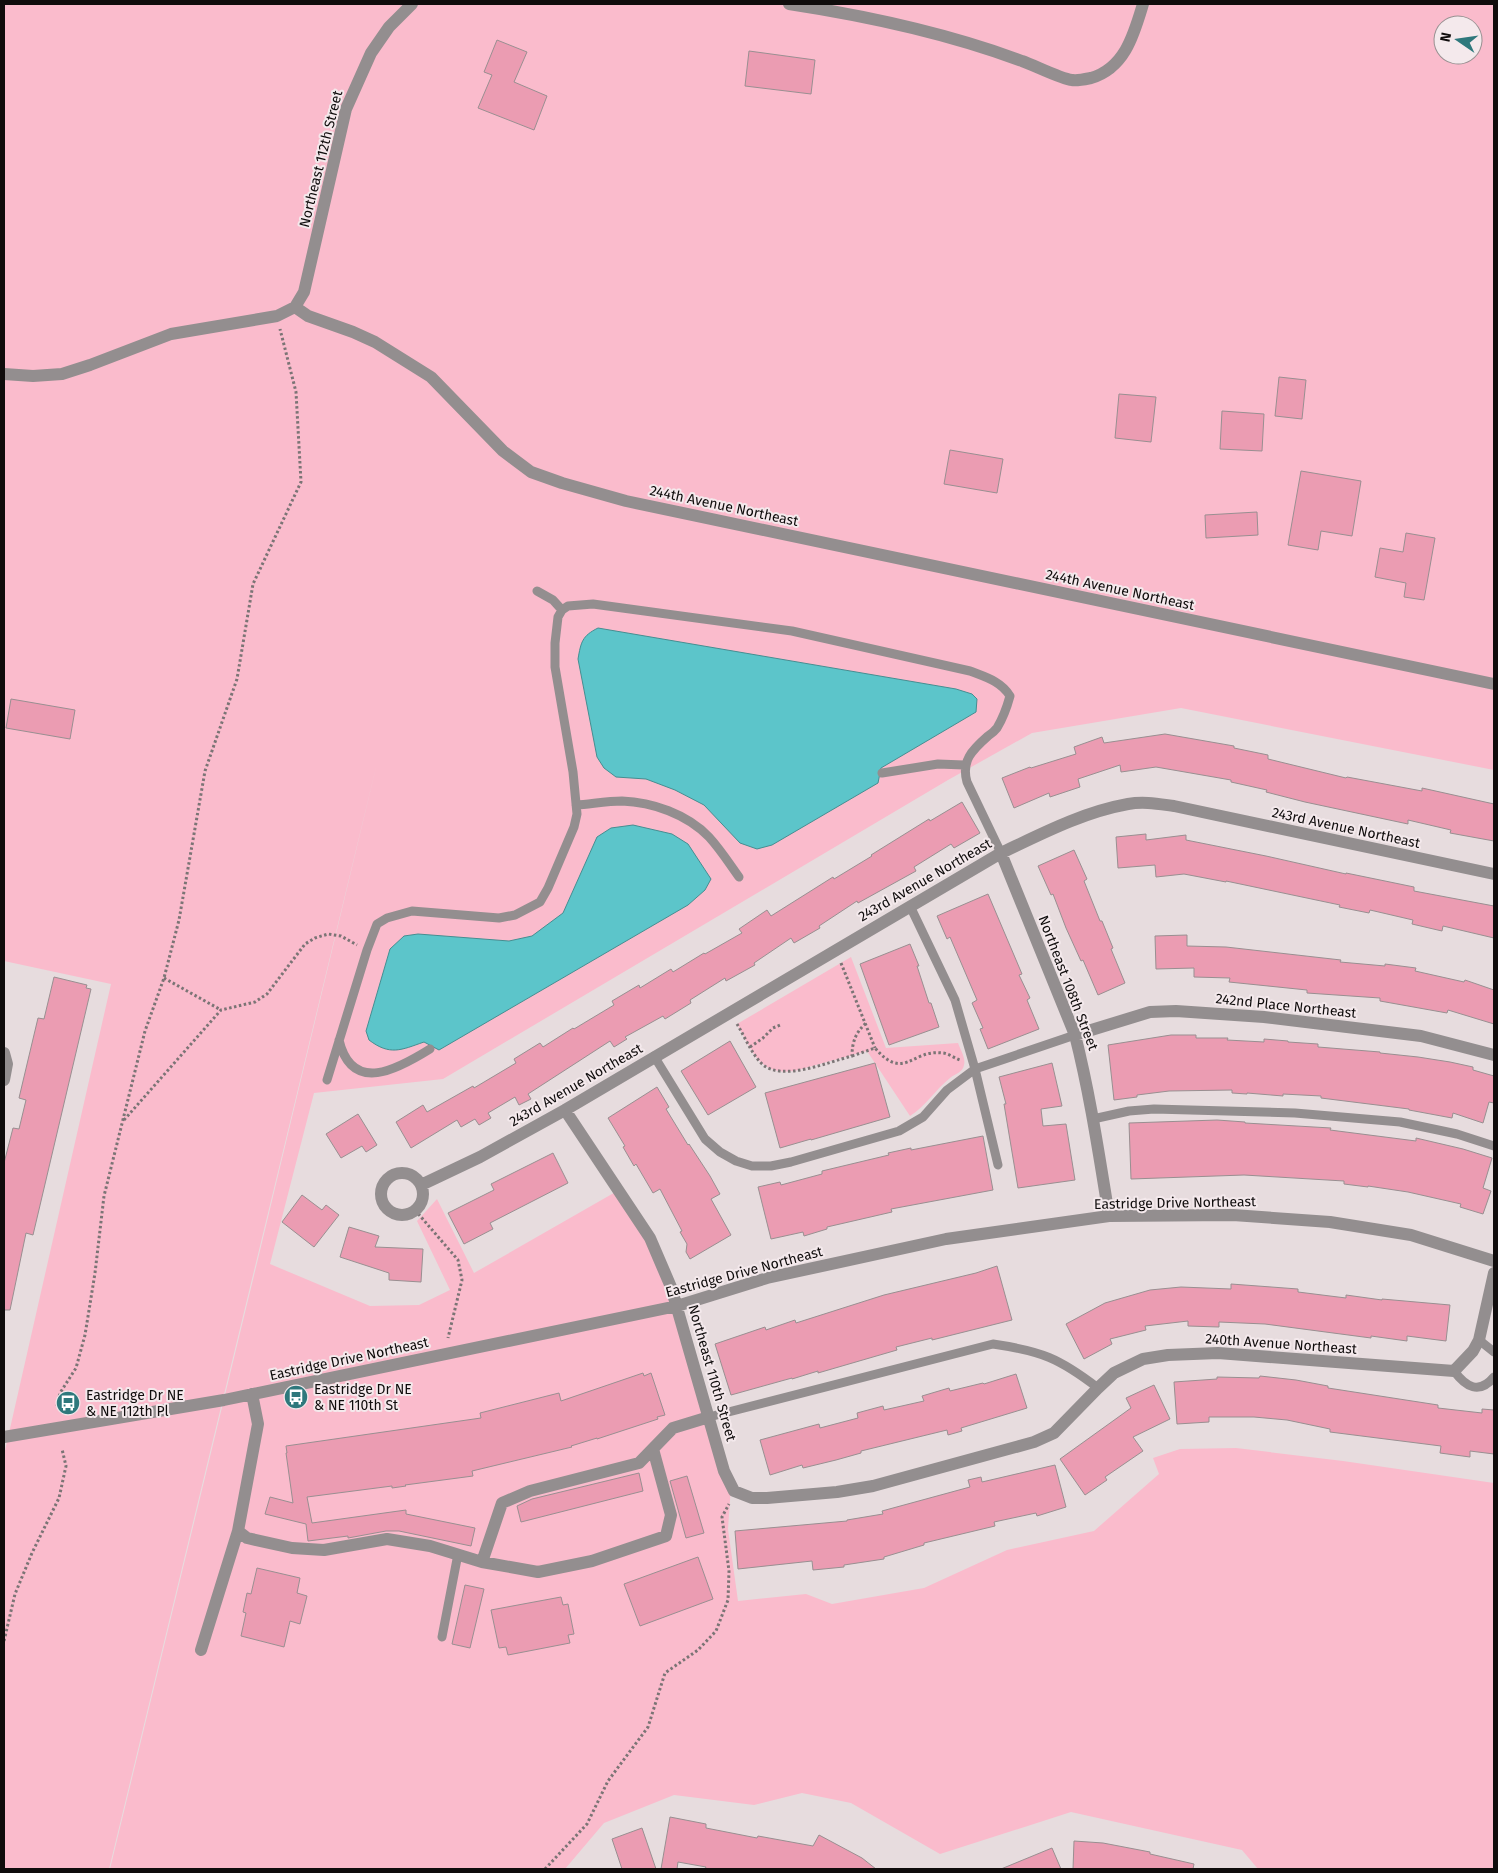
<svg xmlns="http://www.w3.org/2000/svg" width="1498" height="1873" font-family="'Fira Sans',sans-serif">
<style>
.green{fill:#fabbcc;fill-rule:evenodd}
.water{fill:#5cc5ca;stroke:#458e91}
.building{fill:#eb9cb2;stroke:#998f91}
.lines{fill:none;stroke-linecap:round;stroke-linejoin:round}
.path{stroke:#7b7475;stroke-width:3;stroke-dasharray:2.5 2.5;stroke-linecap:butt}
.lane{stroke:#938e8f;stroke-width:9}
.street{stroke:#938e8f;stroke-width:12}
.labels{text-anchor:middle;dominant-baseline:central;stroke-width:4;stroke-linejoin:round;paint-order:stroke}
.street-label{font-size:14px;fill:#0f0c0c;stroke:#f4e9ec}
.poi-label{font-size:14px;fill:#0f0c0c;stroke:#f4e9ec;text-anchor:start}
</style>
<rect width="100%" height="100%" fill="#e7dcde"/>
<path class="green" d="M 4,4 L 1494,4 L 1494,770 L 1181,708 L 1032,733 L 948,780 L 443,1079 L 314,1093 L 270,1264 L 370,1306 L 419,1305 L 450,1290 L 417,1221 L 437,1199 L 474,1273 L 619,1190 L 650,1238 L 731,1486 L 728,1529 L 738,1601 L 806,1594 L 832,1604 L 924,1588 L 1007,1550 L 1094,1531 L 1159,1474 L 1153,1458 L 1180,1449 L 1236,1448 L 1343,1461 L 1494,1483 L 1494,1869 L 1258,1869 L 1242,1850 L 1071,1812 L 940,1854 L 851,1803 L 802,1793 L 754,1805 L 674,1795 L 604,1823 L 565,1869 L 110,1869 L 258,1259 L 378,759 L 109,1869 L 4,1869 L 4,1455 L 111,984 L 4,961 ZM 1443,25 L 1473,25 L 1473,55 L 1443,55 Z
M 851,957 L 886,1048 L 958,1043 C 960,1049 966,1058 964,1065 C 963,1072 955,1074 950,1078 C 935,1090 926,1106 910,1116 L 867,1051 L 794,1071 C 758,1075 753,1051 737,1024 Z"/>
<path class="water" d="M 598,628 L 956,689 L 972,694 L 977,699 L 976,712 L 881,768 L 878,783 L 772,845 L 757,849 L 740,843 L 704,805 L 675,790 L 646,779 L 616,777 L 604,768 L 597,757 L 578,659 C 581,642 582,636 598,628 Z
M 633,825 L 672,834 L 688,844 L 711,879 L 705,890 L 688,905 L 439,1050 L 424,1042 C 401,1050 390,1056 369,1040 L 366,1031 L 390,949 L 404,936 L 418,934 L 509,941 L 532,936 L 563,913 L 597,837 L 611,828 Z"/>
<path class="building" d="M 497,40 L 527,52 L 514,82 L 547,96 L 534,130 L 478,108 L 492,75 L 484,72 Z
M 749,51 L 815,60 L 811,94 L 745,86 Z
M 1279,377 L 1306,380 L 1302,419 L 1275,416 Z
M 1119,394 L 1156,397 L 1151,442 L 1115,438 Z
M 1222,411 L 1264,414 L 1262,451 L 1220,449 Z
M 950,450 L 1003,459 L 997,493 L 944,484 Z
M 1301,471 L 1361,481 L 1352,536 L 1321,531 L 1318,550 L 1288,545 Z
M 1257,512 L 1258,535 L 1206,538 L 1205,515 Z
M 1406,533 L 1435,538 L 1424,600 L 1404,597 L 1406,583 L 1375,577 L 1380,548 L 1403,552 Z
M 11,699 L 75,710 L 70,739 L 6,728 Z
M 1165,734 L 1234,746 L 1234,748 L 1268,755 L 1268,759 L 1346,778 L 1347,777 L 1422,791 L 1422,788 L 1494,804 L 1494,841 L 1450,833 L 1451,830 L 1408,820 L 1408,824 L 1305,802 L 1266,792 L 1267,790 L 1231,782 L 1231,780 L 1156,767 L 1121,772 L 1120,765 L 1078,779 L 1080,787 L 1050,797 L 1049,793 L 1014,808 L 1002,778 L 1030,767 L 1031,768 L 1076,754 L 1074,747 L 1102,737 L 1104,743 Z
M 962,802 L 980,833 L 954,848 L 951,844 L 914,867 L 916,871 L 858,903 L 857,901 L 819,926 L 820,928 L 794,943 L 791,938 L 754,963 L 755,965 L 726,981 L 725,978 L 690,1000 L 691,1003 L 665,1019 L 663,1016 L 625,1037 L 627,1039 L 614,1047 L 610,1041 L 528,1094 L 531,1099 L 519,1105 L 515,1097 L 488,1113 L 491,1118 L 479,1125 L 475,1119 L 461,1127 L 457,1120 L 411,1148 L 396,1122 L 423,1105 L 427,1112 L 473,1086 L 474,1088 L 516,1063 L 514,1059 L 540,1043 L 543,1047 L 573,1028 L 574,1029 L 614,1005 L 612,1001 L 639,985 L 640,988 L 671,969 L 673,972 L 704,953 L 705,954 L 742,933 L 739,929 L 767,910 L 771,916 L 833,877 L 834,879 L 872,856 L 871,855 L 929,819 L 930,821 Z
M 1146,834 L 1146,840 L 1186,835 L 1186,840 L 1266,856 L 1346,874 L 1346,873 L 1385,881 L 1414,887 L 1414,891 L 1494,906 L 1494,938 L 1443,926 L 1442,931 L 1412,924 L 1413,920 L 1370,910 L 1369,913 L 1339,907 L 1340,905 L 1226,881 L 1226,882 L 1184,874 L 1156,877 L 1155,865 L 1118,868 L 1116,837 Z
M 1074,850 L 1087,879 L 1084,881 L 1100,921 L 1102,921 L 1113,948 L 1111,949 L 1125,983 L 1098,995 L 1083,960 L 1081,961 L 1066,928 L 1053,894 L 1051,895 L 1038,866 Z
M 988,894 L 1022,974 L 1019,975 L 1030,998 L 1027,1000 L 1039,1029 L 988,1049 L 980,1029 L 983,1028 L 972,1003 L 977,1000 L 950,937 L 947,939 L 937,916 Z
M 1187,935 L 1187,946 L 1226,947 L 1341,960 L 1340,962 L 1385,966 L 1385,964 L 1416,968 L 1415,971 L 1464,982 L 1465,980 L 1494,990 L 1494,1024 L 1448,1010 L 1447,1013 L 1380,1001 L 1380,998 L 1307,993 L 1307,990 L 1229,982 L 1230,978 L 1194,977 L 1194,968 L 1156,969 L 1155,936 Z
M 910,944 L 919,966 L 917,966 L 929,1003 L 931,1003 L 939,1027 L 889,1045 L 860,964 Z
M 54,977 L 87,985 L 86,988 L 91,989 L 33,1235 L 26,1233 L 10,1310 L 4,1310 L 4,1163 L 13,1128 L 19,1129 L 26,1100 L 19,1098 L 28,1060 L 38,1018 L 44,1019 Z
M 1171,1035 L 1196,1035 L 1196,1038 L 1228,1038 L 1227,1040 L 1264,1042 L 1264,1039 L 1288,1041 L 1288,1042 L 1318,1044 L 1318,1047 L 1380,1052 L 1380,1053 L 1418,1057 L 1450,1062 L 1473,1067 L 1473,1070 L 1494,1076 L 1494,1103 L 1489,1102 L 1483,1123 L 1453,1113 L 1452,1118 L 1409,1110 L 1409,1109 L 1321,1098 L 1321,1096 L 1283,1094 L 1283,1096 L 1247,1093 L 1247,1094 L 1232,1093 L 1232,1090 L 1169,1091 L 1137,1095 L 1137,1097 L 1114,1100 L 1108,1045 Z
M 730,1041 L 756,1087 L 708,1115 L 681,1071 Z
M 875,1063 L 890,1117 L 811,1140 L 811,1139 L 780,1148 L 765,1093 Z
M 1052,1063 L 1062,1106 L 1041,1109 L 1043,1126 L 1066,1124 L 1075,1180 L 1018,1188 L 1004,1104 L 1006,1104 L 999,1077 Z
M 657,1087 L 669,1107 L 666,1109 L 688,1145 L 689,1144 L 710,1176 L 720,1194 L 711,1199 L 731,1235 L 690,1259 L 686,1252 L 687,1244 L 680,1232 L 682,1231 L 660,1189 L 653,1193 L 636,1164 L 634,1166 L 623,1147 L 625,1146 L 608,1118 Z
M 358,1114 L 377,1145 L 366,1152 L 362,1146 L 341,1158 L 326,1134 Z
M 1217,1120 L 1245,1122 L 1245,1123 L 1331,1128 L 1330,1130 L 1416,1141 L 1416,1138 L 1463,1149 L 1492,1158 L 1483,1188 L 1491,1191 L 1483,1214 L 1460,1207 L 1461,1204 L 1408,1192 L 1368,1186 L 1368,1187 L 1344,1184 L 1344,1181 L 1244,1175 L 1131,1179 L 1129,1123 Z
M 983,1136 L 993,1190 L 891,1209 L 892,1212 L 827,1227 L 827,1229 L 804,1236 L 803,1232 L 771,1239 L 758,1187 L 780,1182 L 781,1185 L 822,1174 L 822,1171 L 889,1155 L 888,1153 L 911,1148 L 911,1150 Z
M 553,1153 L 568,1183 L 490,1223 L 493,1229 L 464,1244 L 448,1213 L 494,1190 L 491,1184 Z
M 302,1195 L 322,1210 L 326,1205 L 339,1215 L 314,1247 L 282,1222 Z
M 349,1227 L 379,1236 L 375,1247 L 423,1249 L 421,1282 L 389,1280 L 389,1273 L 340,1257 Z
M 997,1266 L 1012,1320 L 932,1340 L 932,1338 L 896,1347 L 897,1350 L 818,1373 L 818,1371 L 792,1379 L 792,1378 L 731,1395 L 715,1344 L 765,1327 L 766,1330 L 795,1320 L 796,1323 L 884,1295 L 976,1273 Z
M 1231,1284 L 1298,1289 L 1298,1292 L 1346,1298 L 1346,1295 L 1382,1300 L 1382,1299 L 1450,1305 L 1446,1341 L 1407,1336 L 1407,1341 L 1371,1336 L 1371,1338 L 1265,1324 L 1219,1322 L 1219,1327 L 1188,1326 L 1188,1321 L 1145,1326 L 1146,1330 L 1110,1339 L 1112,1344 L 1084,1359 L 1066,1324 L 1105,1303 L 1150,1290 L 1181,1287 L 1231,1289 Z
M 643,1373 L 644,1376 L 651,1373 L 665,1415 L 657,1417 L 658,1419 L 597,1439 L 597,1438 L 571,1446 L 572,1447 L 472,1471 L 473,1476 L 405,1485 L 406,1486 L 392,1488 L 392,1486 L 307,1497 L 312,1523 L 406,1510 L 406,1514 L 475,1528 L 471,1546 L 399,1531 L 386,1531 L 348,1538 L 348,1536 L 308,1541 L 306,1524 L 265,1514 L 270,1497 L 293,1503 L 286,1453 L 287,1453 L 286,1446 L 481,1418 L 480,1413 L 559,1393 L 561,1401 Z
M 1016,1374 L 1027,1408 L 961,1428 L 962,1431 L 948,1435 L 947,1430 L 861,1451 L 861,1453 L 836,1460 L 803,1468 L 802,1465 L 770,1475 L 760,1440 L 819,1424 L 820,1428 L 858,1418 L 857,1413 L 883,1406 L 884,1410 L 924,1401 L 922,1396 L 949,1388 L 950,1391 L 983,1383 L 984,1384 Z
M 1260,1376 L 1296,1380 L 1328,1386 L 1328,1388 L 1438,1405 L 1438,1408 L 1482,1413 L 1482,1409 L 1494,1410 L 1494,1454 L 1470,1451 L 1470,1457 L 1440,1453 L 1441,1446 L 1330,1432 L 1330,1429 L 1287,1420 L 1254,1417 L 1209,1417 L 1209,1422 L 1177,1424 L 1174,1382 L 1217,1379 L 1217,1377 L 1259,1378 Z
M 1154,1385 L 1170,1419 L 1133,1437 L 1143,1451 L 1105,1477 L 1107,1480 L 1085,1495 L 1060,1459 L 1131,1408 L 1126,1398 Z
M 1055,1465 L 1066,1507 L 1037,1516 L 1036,1513 L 994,1522 L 995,1526 L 924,1543 L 924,1545 L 884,1557 L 884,1559 L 844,1565 L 844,1567 L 813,1570 L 812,1561 L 738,1569 L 735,1531 L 847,1521 L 847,1520 L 883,1514 L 882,1511 L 970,1487 L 968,1480 L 981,1477 L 982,1482 Z
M 639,1473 L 643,1491 L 521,1522 L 517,1506 L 532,1499 Z
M 687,1476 L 704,1533 L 686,1538 L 670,1481 Z
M 698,1557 L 713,1599 L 640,1626 L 624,1584 Z
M 257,1568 L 300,1578 L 297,1593 L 307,1596 L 300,1624 L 290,1621 L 284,1647 L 241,1636 L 246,1613 L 243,1612 L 247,1593 L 251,1594 Z
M 465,1585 L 484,1589 L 470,1648 L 452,1644 Z
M 561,1597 L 563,1605 L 568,1604 L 574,1634 L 568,1635 L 570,1643 L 508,1655 L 506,1647 L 499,1648 L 491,1610 Z
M 670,1817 L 706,1824 L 706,1828 L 757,1838 L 758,1836 L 813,1846 L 819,1835 L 862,1858 L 876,1869 L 705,1869 L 706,1867 L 678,1862 L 677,1869 L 661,1869 Z
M 642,1828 L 656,1869 L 622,1869 L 612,1839 Z
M 1074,1841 L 1103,1843 L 1150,1852 L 1150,1854 L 1194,1864 L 1193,1869 L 1073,1869 Z
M 1052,1848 L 1061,1869 L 1001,1869 Z"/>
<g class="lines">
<path class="path" d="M 841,963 L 875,1048
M 164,978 L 221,1010
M 737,1024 C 745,1037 751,1053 762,1064 C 782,1082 828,1062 852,1056 C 852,1042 856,1032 866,1023
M 750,1047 L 763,1038 L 773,1028 L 780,1025
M 852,1056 L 875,1048 C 904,1082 912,1049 942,1053 C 948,1053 954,1058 960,1060
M 124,1120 L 221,1010 L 255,1002 L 267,994 L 305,944 L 315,938 L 328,934 L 341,936 L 357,945
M 415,1210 L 458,1260 L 462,1280 L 448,1338
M 57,1406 L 60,1393 L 76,1368 L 85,1335 L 95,1273 L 104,1196 L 145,1031 L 164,978 L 179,920 L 205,771 L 237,679 L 253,584 L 301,482 L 296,392 L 280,329
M 4,1641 L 15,1594 L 32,1553 L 59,1498 L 66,1466 L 62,1449
M 545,1869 L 587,1824 L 608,1781 L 648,1727 L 665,1673 L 698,1650 L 716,1631 L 728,1600 L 729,1571 L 722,1517 L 729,1504"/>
<path class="lane" d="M 537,591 L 553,600 L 562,610
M 882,773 L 938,764 L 964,765
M 576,805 C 591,804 607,801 622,801 C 652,802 687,814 709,837 C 720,849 729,863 739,877
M 910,906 L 955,1000 L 975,1069 L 998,1165
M 339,1040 C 352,1095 398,1069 430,1049
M 654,1056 L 705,1139 L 720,1152 L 736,1161 L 752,1166 L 771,1166 L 791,1162 L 899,1131 L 923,1117 L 947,1090 L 975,1069 L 1075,1035
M 327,1080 L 367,950 L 377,924 L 387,918 L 412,911 L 499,918 L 515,915 L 540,902 L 548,888 L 574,827 L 577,814 L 573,772 L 555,667 L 555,643 L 558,617 L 562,610 L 568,606 L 593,604 L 792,631 L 970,671 C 985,677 1001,681 1010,696 C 1007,707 1003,718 997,728 C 994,732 991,734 988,736 C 972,750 961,761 967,782 L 1001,853
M 1093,1119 L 1129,1111 L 1154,1109 L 1295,1113 L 1400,1122 L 1457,1134 L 1494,1146
M 1479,1340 L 1494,1352
M 1454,1371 C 1466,1387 1479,1395 1494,1377
M 709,1417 L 993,1344 C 1041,1351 1059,1358 1098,1388
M 442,1637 L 458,1554"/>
<path class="street" d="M 789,4 C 868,16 947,33 1022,61 C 1034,65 1061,79 1072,80 C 1077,81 1086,79 1091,78 C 1125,68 1134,34 1143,4
M 295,307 L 304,292 L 346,109 L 371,53 L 389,27 L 412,4
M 4,374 L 33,376 L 62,374 L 90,365 L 171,334 L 277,316 L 295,307 L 308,316 L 353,332 L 375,342 L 431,377 L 503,451 L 531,472 L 562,483 L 626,501 L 1494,684
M 1001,853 L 1075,1035 C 1090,1094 1099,1155 1109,1216
M 1075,1035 L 1150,1012 L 1176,1011 L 1264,1017 L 1421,1036 L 1494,1055
M 4,1053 L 7,1064 L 4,1080
M 565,1110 L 650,1238 L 671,1287 L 724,1471 L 734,1491 L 752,1498 L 767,1498 L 837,1492 L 873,1486 L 1034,1442 L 1054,1433 L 1098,1388 L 1114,1373 L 1143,1359 L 1168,1355 L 1218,1353 L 1454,1371 L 1473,1351 L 1479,1340 L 1494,1273
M381 1194a21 21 0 1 1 42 0a21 21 0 1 1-42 0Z
M 421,1185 L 480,1157 L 565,1110 L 1001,853 C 1041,834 1083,812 1128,804 C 1144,801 1159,804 1174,806 L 1494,874
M 252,1394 L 258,1424 L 238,1531 L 247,1538 L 292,1548 L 324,1550 L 387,1539 L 430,1546 L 482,1562 L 502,1503 L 530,1491 L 639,1463 L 673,1428 L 709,1417
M 4,1437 L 224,1400 L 677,1306 L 767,1278 L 946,1239 L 1109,1216 L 1233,1215 L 1330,1222 L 1411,1235 L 1494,1261
M 482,1562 L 538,1572 L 592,1561 L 666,1536 L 671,1515 L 653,1449
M 201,1650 L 238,1531"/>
</g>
<defs>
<g id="bus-disc" transform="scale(1.25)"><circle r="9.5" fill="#2e787c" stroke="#f4e9ec"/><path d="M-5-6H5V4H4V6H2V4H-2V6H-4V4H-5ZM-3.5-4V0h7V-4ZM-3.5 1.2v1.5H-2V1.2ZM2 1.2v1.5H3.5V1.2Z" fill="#fff"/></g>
</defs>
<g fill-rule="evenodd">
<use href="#bus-disc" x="296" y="1397"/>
<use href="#bus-disc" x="68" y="1403"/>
</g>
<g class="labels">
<g class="street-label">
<text transform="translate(321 159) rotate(-76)">Northeast 112th Street</text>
<text transform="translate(724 506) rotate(12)">244th Avenue Northeast</text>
<text transform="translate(1120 590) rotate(12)">244th Avenue Northeast</text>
<text transform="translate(1346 828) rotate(12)">243rd Avenue Northeast</text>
<text transform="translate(925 880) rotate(-30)">243rd Avenue Northeast</text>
<text transform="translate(1068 983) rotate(69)">Northeast 108th Street</text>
<text transform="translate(1286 1006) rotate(6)">242nd Place Northeast</text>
<text transform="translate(576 1085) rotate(-30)">243rd Avenue Northeast</text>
<text transform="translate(1175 1203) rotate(-1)">Eastridge Drive Northeast</text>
<text transform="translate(744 1272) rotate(-15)">Eastridge Drive Northeast</text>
<text transform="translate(1281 1344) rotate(4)">240th Avenue Northeast</text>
<text transform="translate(349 1359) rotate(-12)">Eastridge Drive Northeast</text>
<text transform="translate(712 1373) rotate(74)">Northeast 110th Street</text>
</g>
<g class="poi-label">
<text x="314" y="1389">Eastridge Dr NE<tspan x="314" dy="16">&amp; NE 110th St</tspan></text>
<text x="86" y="1395">Eastridge Dr NE<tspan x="86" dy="16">&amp; NE 112th Pl</tspan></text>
</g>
</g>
<rect width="1498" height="1873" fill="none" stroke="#0f0c0c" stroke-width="10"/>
<g transform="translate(1458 40) rotate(283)"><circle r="24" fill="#f4e9ec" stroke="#989192"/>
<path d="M0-4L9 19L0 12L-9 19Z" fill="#2e787c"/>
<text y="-8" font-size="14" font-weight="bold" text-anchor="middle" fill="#0f0c0c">N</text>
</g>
</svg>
